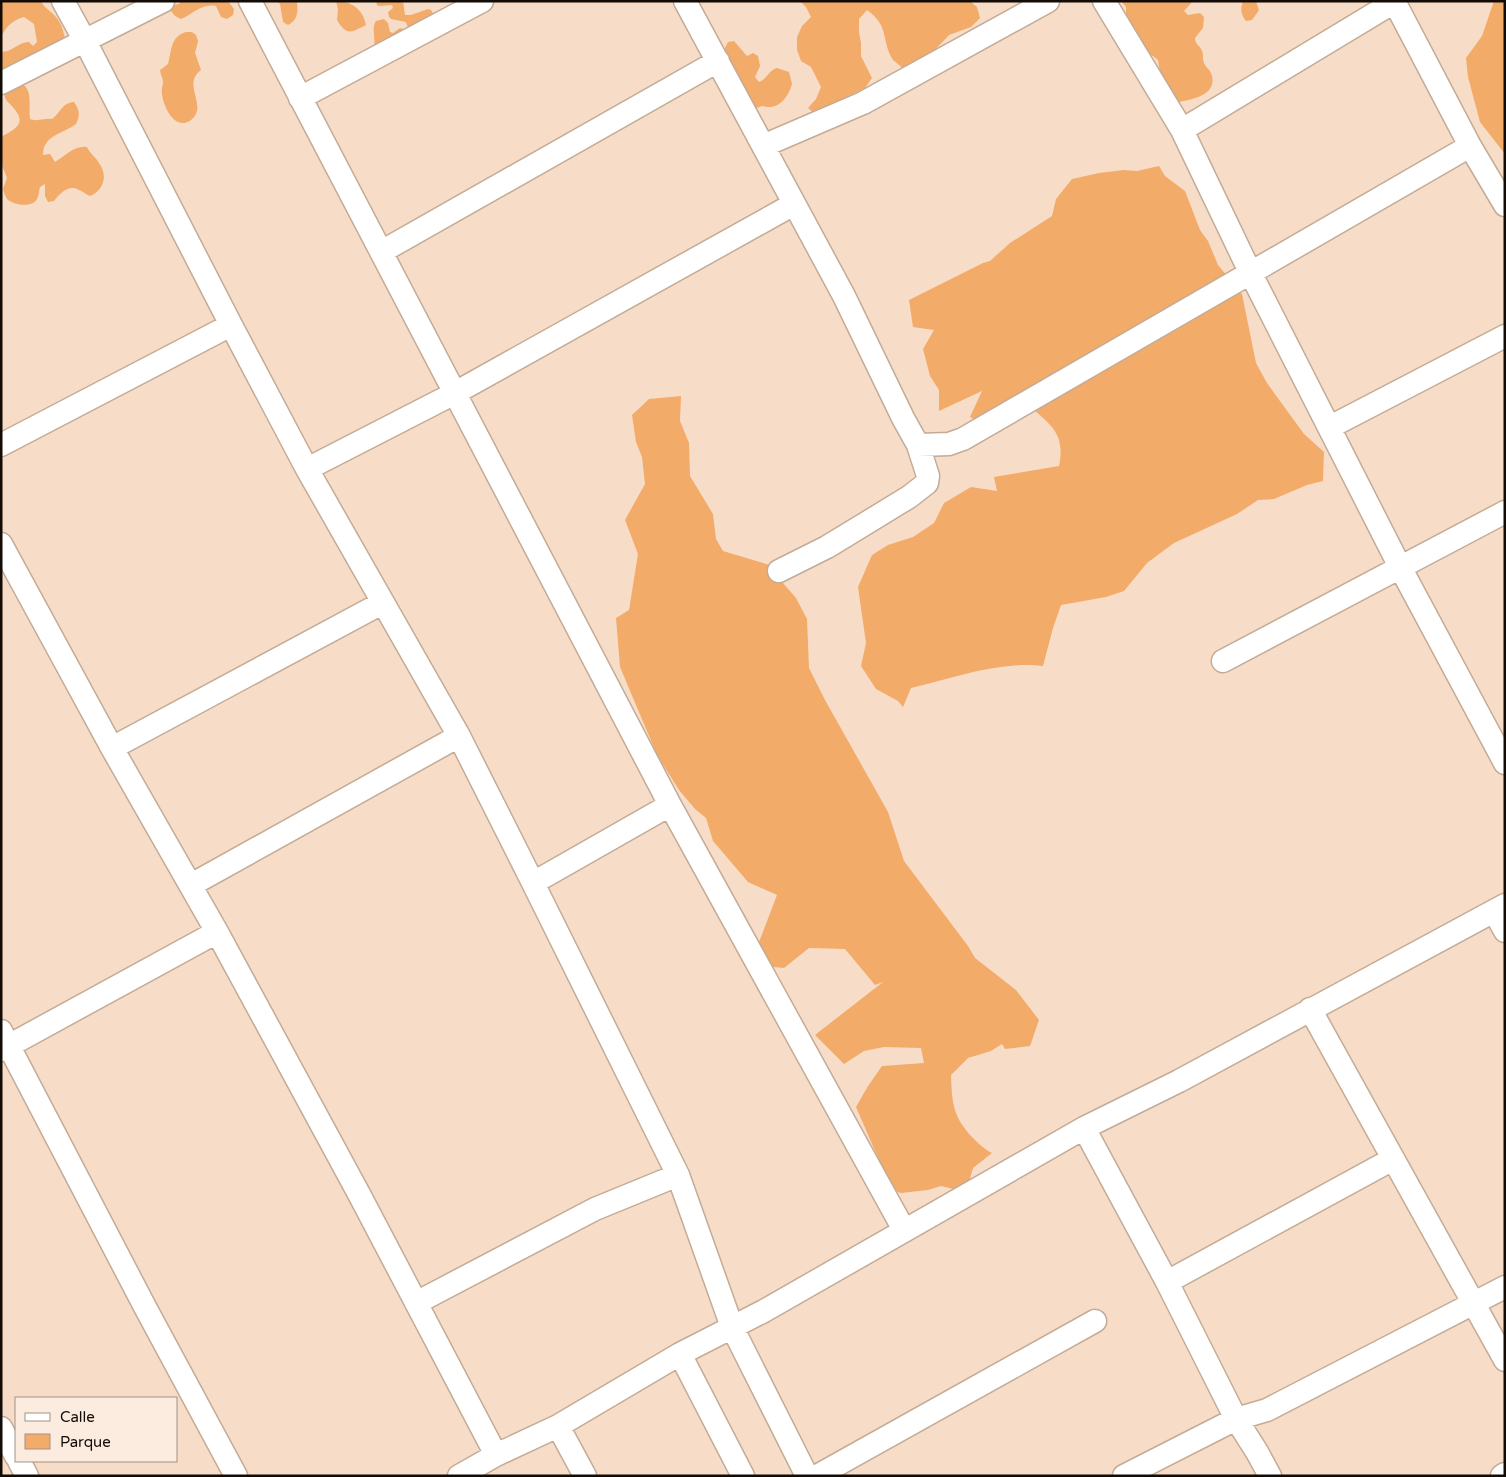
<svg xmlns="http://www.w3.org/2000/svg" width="1506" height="1477" font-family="'Varela Round',sans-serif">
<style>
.green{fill:#f2ab69}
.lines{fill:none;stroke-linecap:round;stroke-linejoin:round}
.minor-casing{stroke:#c4ab96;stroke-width:25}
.minor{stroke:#fff;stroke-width:22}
</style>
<rect width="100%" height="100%" fill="#f7ddc7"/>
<path class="green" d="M 1,1 L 41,1 C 45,9 50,10 55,16 C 61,22 63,30 65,38 L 1,76 L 1,52 C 13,52 18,42 29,42 L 33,46 L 37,42 L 34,24 L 24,17 C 13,20 5,27 1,38 Z
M 181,1 L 228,1 L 234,9 L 233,15 L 227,19 L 221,17 L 216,6 C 202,3 193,14 181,19 L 175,16 L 171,11 L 173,5 L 179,4 Z
M 277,1 L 297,1 C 298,11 298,21 288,25 L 283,22 L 280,4 Z
M 336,1 C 351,1 363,9 366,25 C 352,32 347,37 337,20 L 338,9 Z
M 376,1 L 403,1 L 405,15 L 411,15 L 428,9 L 431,10 L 437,20 L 374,47 C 376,37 371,28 376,21 L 384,19 L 388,23 L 390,32 L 393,33 L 400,28 L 406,30 L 408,28 L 406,22 L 391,19 L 389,17 L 388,12 L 393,8 L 392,5 L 379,6 L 377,5 Z
M 800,1 L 970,1 L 977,7 L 980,18 L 971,27 L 949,35 L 933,52 L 914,65 L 902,68 C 900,65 896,63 893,60 C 881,41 890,26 867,10 L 859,19 L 859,32 L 861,43 L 861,56 L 872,78 L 865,88 L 844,98 L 837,108 L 817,116 L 808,108 L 816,99 L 821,87 L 811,67 L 801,61 L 797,50 L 797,37 L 802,26 L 811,17 L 806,7 Z
M 1116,1 L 1193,1 L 1184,11 L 1188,15 L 1200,13 L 1204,17 L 1203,28 L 1195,38 C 1195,45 1200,45 1202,51 C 1204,55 1202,59 1204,63 C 1206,68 1211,70 1212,76 C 1217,97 1188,100 1175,103 L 1161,79 L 1158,60 L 1153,56 L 1137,47 L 1126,19 L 1126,7 L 1122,2 Z
M 1243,1 L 1255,1 L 1257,4 L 1259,10 L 1252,20 L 1246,21 C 1241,15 1240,9 1243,1 Z
M 1494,1 L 1505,1 L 1505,154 L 1480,122 L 1468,77 L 1466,58 L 1482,36 Z
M 186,32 L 192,32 L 196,35 L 198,41 L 195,53 L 201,70 C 181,85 209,106 191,120 C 175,132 163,106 162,94 C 161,89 163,86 163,82 C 163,78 160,74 160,70 L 168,64 C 172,50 170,37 186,32 Z
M 734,41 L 747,56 L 753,53 L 758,56 L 760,66 L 755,77 L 759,82 C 767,79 769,70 777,68 L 789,72 L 792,84 C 788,98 778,111 762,106 L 751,110 L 723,52 L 728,42 Z
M 20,83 C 34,88 28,107 30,119 C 37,122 44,118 52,119 C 61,113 61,103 74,102 C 80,110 80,116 76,124 C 63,134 43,135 43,155 L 50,154 L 55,162 C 65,156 75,145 87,147 C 90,154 96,157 99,163 C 108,175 104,191 90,196 C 85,194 84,192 79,190 C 69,184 60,193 54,201 L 48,202 L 45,196 L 45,184 L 40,187 C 39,190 39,196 37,199 C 32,208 15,205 8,200 C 5,197 4,192 3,189 L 7,178 L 1,163 L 1,137 C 6,134 15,130 18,125 C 24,117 12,106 7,101 C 4,98 5,93 5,89 Z
M 1159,166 L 1165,176 L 1185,191 L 1200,230 L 1208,241 L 1218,265 L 1242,294 L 1256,363 L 1267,383 L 1304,434 L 1324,452 L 1323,481 L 1307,485 L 1274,499 L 1258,500 L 1237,514 L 1174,543 L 1147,563 L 1124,591 L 1106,597 L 1061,605 L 1053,628 L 1043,666 C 998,661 954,678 911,688 L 903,707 L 898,701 L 876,689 L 861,666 L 866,643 L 858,587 L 872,555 L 888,545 L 913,537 L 934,523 L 944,503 L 971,487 L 997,491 L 994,477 L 1059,466 C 1065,437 1054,427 1034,410 L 985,426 L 970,417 L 982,391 L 939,411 L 939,390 L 930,376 L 923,349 L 934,330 L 913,327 L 909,300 L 983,263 L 990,261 L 1010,243 L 1052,216 L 1056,199 L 1072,179 L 1099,173 L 1124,170 L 1137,171 Z
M 681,396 L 680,421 L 689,443 L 690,476 L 713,514 L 716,539 L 723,551 L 773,566 L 777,576 L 796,598 L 807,619 L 809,668 L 825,700 L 888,812 L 904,861 L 968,946 L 975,958 L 1016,990 L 1039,1020 L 1030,1046 L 1005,1049 L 1002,1044 L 991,1051 L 968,1058 L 951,1075 C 952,1104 953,1117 973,1138 C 979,1144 984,1149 992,1153 L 973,1168 L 966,1192 L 941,1186 L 928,1190 L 901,1193 L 892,1190 L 856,1107 L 868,1086 L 882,1066 L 924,1063 L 921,1048 L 884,1047 L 864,1051 L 844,1064 L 815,1035 L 883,982 L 875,985 L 845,949 L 809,948 L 784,968 L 763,966 L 759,942 L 777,895 L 748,882 L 713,841 L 706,818 L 695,809 L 679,790 L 657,755 L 620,667 L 616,618 L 629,610 L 638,554 L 625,520 L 645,484 L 642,457 L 636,442 L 632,415 L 649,399 Z"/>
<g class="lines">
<g class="minor-casing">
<path id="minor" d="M 63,1 L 85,41 L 231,325 L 307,469 L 459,736 L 533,883 L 678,1175 L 732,1327 L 807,1476
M 250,1 L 670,805 L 904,1230
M 685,1 L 844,296 L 903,418 L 918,445 L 928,476 L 927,483 L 909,497 L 827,547 L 779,571
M 1104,1 L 1182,130 L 1251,274 L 1400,567 L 1505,763
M 1394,1 L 1470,146 L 1505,205
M 1,83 L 163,1
M 300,98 L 482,1
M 1182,130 L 1394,2
M 763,146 L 863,103 L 1048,1
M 381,252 L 718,61
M 1330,427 L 1505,336
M 1,445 L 231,325
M 918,445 L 949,444 L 963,439 L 1470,146
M 307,469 L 455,393 L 794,204
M 1,544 L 112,748 L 217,932 L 359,1194 L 496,1455
M 1223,661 L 1505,512
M 112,748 L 382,603
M 533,883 L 670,805
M 191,885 L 459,736
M 1494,911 L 1505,931
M 1310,1009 L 1505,1360
M 1,1031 L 145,1307 L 236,1476
M 1,1050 L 217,932
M 1084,1128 L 1167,1282 L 1236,1419 L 1257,1452 L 1270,1476
M 1167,1282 L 1393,1159
M 416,1303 L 595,1209 L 678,1175
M 680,1354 L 743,1476
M 558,1426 L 585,1476
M 1,1428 L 16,1456
M 19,1461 L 27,1476
M 459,1476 L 496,1455 L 558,1426 L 680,1354 L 764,1311 L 1084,1128 L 1179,1081 L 1505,905
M 817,1476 L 1095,1321
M 1124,1476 L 1236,1419 L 1267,1410 L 1505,1287
M 1502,1476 L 1505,1474"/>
</g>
<use href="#minor" class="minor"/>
</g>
<rect width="1506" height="1477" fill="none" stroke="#130b05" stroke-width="5"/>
<rect x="15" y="1397" width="162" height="65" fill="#fcecdf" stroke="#9f9288"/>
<rect x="25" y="1413" width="25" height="8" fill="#ffffff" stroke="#9f9288"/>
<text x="60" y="1422" font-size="15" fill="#130b05">Calle</text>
<rect x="25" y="1434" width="25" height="15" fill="#f2ab69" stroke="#9f9288"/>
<text x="60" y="1447" font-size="15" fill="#130b05">Parque</text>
</svg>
